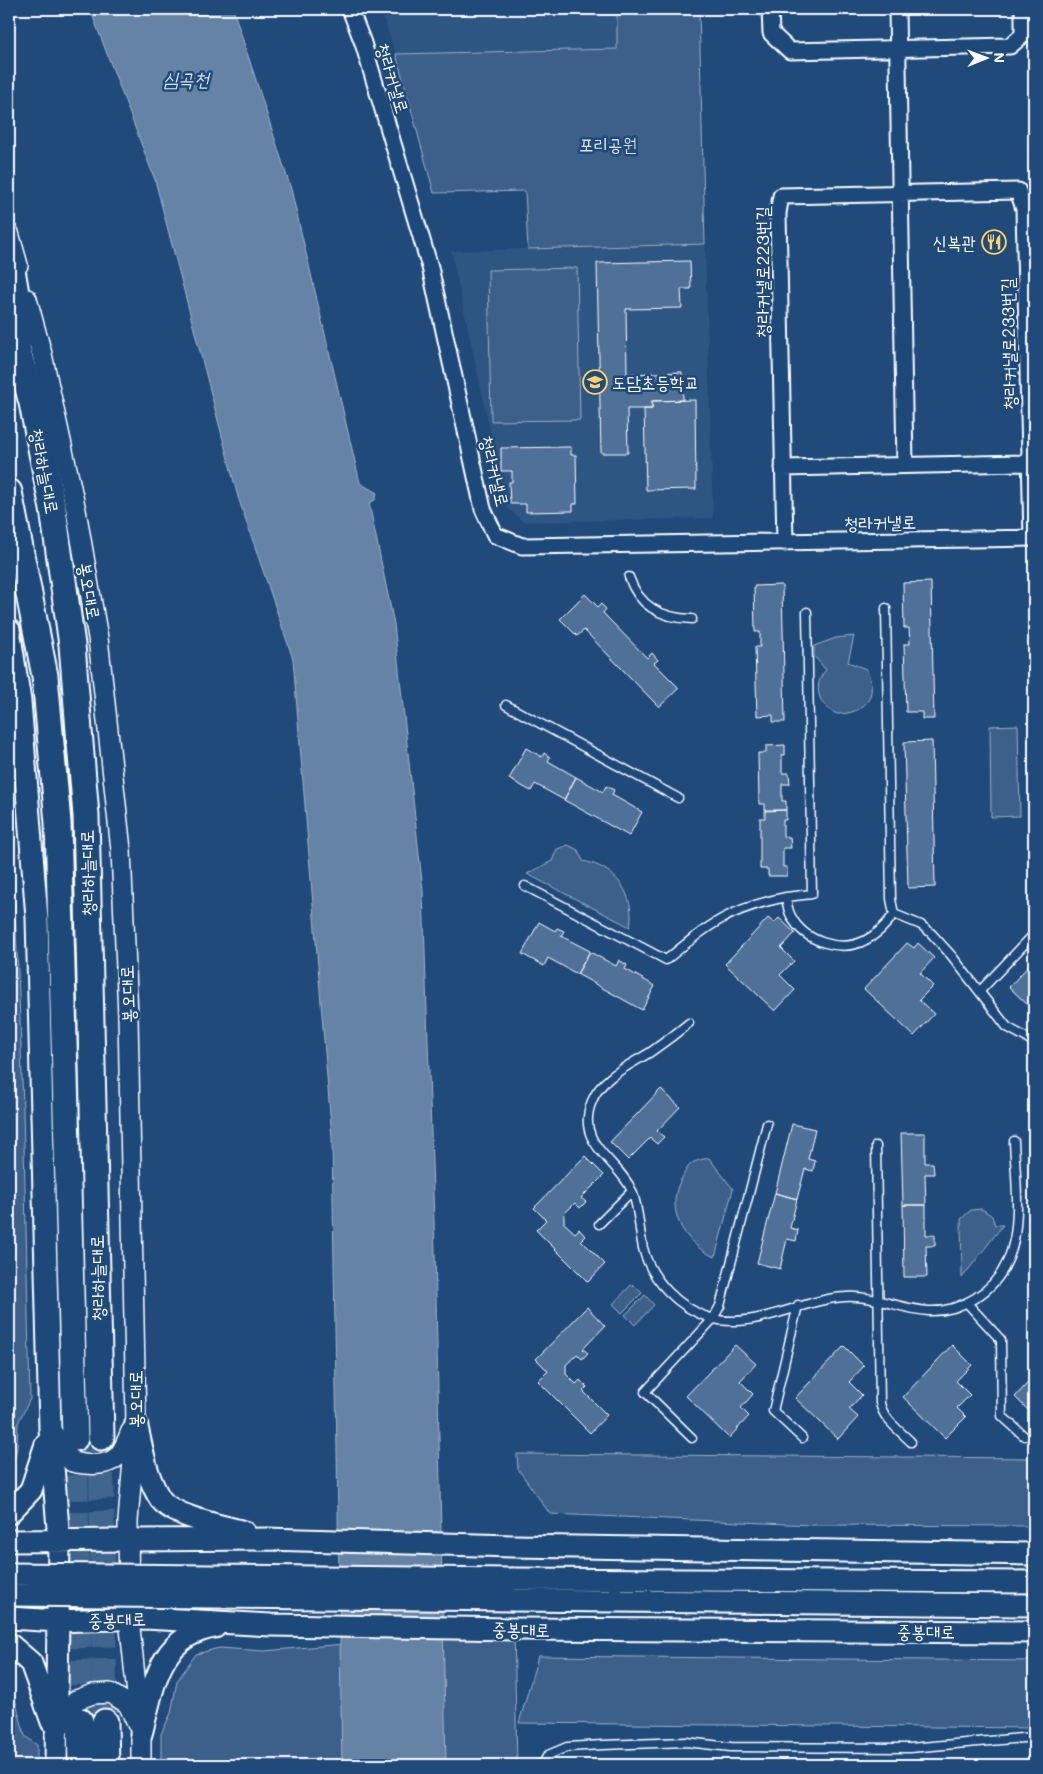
<svg xmlns="http://www.w3.org/2000/svg" width="1043" height="1774" font-family="Mali,'Poor Story',sans-serif">
<style>
.built{fill:#2e5683}
.green{fill:#3c618b;stroke:#9eb0c5}
.water{fill:#6583a4;stroke:#a3b5c8}
.building{fill:#507197;stroke:#fff}
.lines{fill:none;stroke-linecap:round;stroke-linejoin:round}
.trunk-tunnel{stroke:#41658e;stroke-width:25;stroke-dasharray:25 12;stroke-linecap:butt}
.service-casing{stroke:#fff;stroke-width:11}
.minor-casing{stroke:#fff;stroke-width:19}
.tertiary-casing{stroke:#fff;stroke-width:22}
.secondary-casing{stroke:#fff;stroke-width:25}
.trunk-casing{stroke:#fff;stroke-width:29}
.service{stroke:#1f4a7a;stroke-width:8}
.minor{stroke:#1f4a7a;stroke-width:15}
.tertiary{stroke:#1f4a7a;stroke-width:19}
.secondary{stroke:#1f4a7a;stroke-width:21}
.trunk{stroke:#1f4a7a;stroke-width:25}
.secondary-bridge-casing{stroke:#fff;stroke-width:25;stroke-linecap:butt}
.secondary-bridge{stroke:#1f4a7a;stroke-width:21}
.labels{text-anchor:middle;dominant-baseline:central;stroke-width:5;stroke-linejoin:round;paint-order:stroke}
.street-label{font-size:18px;fill:#fff;stroke:#1f4a7a}
.park-label{font-size:18px;fill:#d8dfe8;stroke:#1f4a7a}
.poi-label{font-size:18px;fill:#fff;stroke:#1f4a7a;text-anchor:end}
.water-label{font-size:19px;font-style:italic;fill:#d8e0e8;stroke:#1f4a7a}
</style>
<rect width="100%" height="100%" fill="#1f4a7a"/>
<filter id="ink" filterUnits="userSpaceOnUse"><feTurbulence type="fractalNoise" baseFrequency=".02" numOctaves="2"/><feDisplacementMap in="SourceGraphic" scale="10" xChannelSelector="R" yChannelSelector="G"/><feConvolveMatrix kernelMatrix="1 2 1 2 8 2 1 2 1" color-interpolation-filters="sRGB"/></filter>
<g filter="url(#ink)">
<path class="built" d="M 380,9 L 617,9 L 617,49 L 396,54 Z
M 705,244 L 713,518 L 524,522 L 507,508 L 451,251 Z"/>
<path class="green" d="M 617,9 L 699,9 L 705,244 L 528,249 L 525,191 L 434,193 L 396,54 L 617,49 Z
M 577,268 L 580,420 L 491,421 L 488,270 Z
M 854,636 L 848,662 L 866,669 C 880,696 865,714 837,714 C 818,707 812,684 826,670 L 814,656 L 814,646 L 836,638 Z
M 1018,725 L 1020,816 L 991,817 L 990,726 Z
M 9,813 C 23,1008 25,1203 30,1399 L 18,1423 L 17,1448 L 9,1482 Z
M 568,845 L 578,850 L 583,861 C 615,867 636,894 630,927 L 527,874 L 552,861 L 557,849 Z
M 709,1158 L 733,1189 L 715,1257 C 685,1245 663,1209 682,1178 C 685,1172 688,1165 694,1162 C 698,1160 704,1159 709,1158 Z
M 982,1209 L 992,1216 L 995,1225 L 1003,1225 L 962,1278 L 961,1219 L 971,1210 Z
M 632,1284 L 642,1293 L 622,1313 L 613,1304 Z
M 645,1295 L 654,1305 L 635,1325 L 625,1315 Z
M 517,1454 L 1034,1458 L 1034,1526 L 811,1525 L 550,1514 L 518,1469 Z
M 514,1629 L 517,1765 L 161,1765 L 161,1734 L 171,1713 L 177,1681 L 196,1654 L 219,1648 L 264,1651 Z
M 538,1656 L 1034,1661 L 1034,1728 L 519,1723 Z
M 9,1692 L 15,1699 L 25,1736 L 37,1745 L 37,1765 L 9,1765 Z"/>
<path class="water" d="M 90,9 L 233,9 L 291,189 L 360,483 L 377,493 L 375,500 L 369,503 L 394,624 L 423,891 L 435,1252 L 446,1765 L 342,1765 L 332,1138 L 293,659 L 238,497 L 155,180 Z"/>
<path class="building" d="M 690,261 L 691,289 L 681,289 L 682,308 L 626,309 L 627,374 L 682,372 L 683,400 L 652,401 L 652,409 L 627,409 L 628,453 L 601,453 L 597,263 Z
M 695,400 L 696,489 L 646,490 L 644,409 L 652,409 L 652,401 Z
M 571,447 L 571,455 L 576,455 L 577,504 L 573,504 L 573,511 L 526,512 L 526,504 L 510,504 L 509,482 L 512,482 L 512,471 L 501,471 L 501,448 Z
M 1033,580 L 1034,580 L 1034,626 Z
M 931,582 L 934,719 L 922,719 L 922,712 L 906,712 L 904,644 L 910,644 L 909,628 L 904,628 L 903,583 Z
M 782,585 L 785,722 L 773,722 L 773,715 L 757,716 L 755,647 L 760,647 L 760,632 L 755,632 L 754,586 Z
M 585,594 L 598,607 L 601,604 L 606,609 L 603,613 L 647,658 L 652,653 L 658,660 L 654,663 L 679,688 L 659,707 L 584,630 L 577,636 L 560,619 Z
M 932,741 L 935,887 L 908,888 L 904,742 Z
M 785,745 L 785,755 L 782,755 L 782,773 L 789,773 L 790,784 L 782,784 L 782,801 L 786,801 L 786,810 L 765,810 L 765,804 L 759,804 L 758,753 L 766,753 L 766,746 Z
M 526,748 L 542,757 L 544,753 L 550,757 L 548,761 L 576,777 L 564,800 L 535,784 L 531,791 L 509,779 Z
M 576,777 L 603,792 L 606,786 L 614,790 L 612,795 L 642,812 L 629,836 L 564,800 Z
M 786,810 L 786,820 L 783,820 L 783,837 L 790,837 L 791,848 L 783,848 L 783,867 L 787,867 L 787,876 L 768,876 L 768,869 L 760,869 L 760,818 L 765,818 L 765,811 Z
M 768,918 L 774,923 L 779,918 L 795,933 L 781,948 L 794,961 L 780,975 L 795,990 L 775,1011 L 725,964 Z
M 539,922 L 555,931 L 557,928 L 564,931 L 561,936 L 590,951 L 577,974 L 548,958 L 544,966 L 522,954 Z
M 907,943 L 914,948 L 918,943 L 934,958 L 920,973 L 933,986 L 919,1000 L 934,1014 L 914,1036 L 864,989 Z
M 590,952 L 616,966 L 619,960 L 627,965 L 625,969 L 655,986 L 642,1010 L 577,974 Z
M 1034,960 L 1034,1011 L 1009,987 Z
M 661,1089 L 680,1107 L 657,1131 L 664,1137 L 657,1144 L 650,1138 L 628,1160 L 610,1142 Z
M 792,1124 L 815,1129 L 808,1159 L 815,1161 L 813,1171 L 805,1169 L 797,1199 L 775,1193 Z
M 901,1133 L 925,1133 L 925,1163 L 933,1163 L 934,1174 L 925,1174 L 926,1205 L 903,1205 Z
M 585,1156 L 604,1175 L 581,1198 L 586,1202 L 580,1208 L 575,1203 L 564,1214 L 564,1223 L 575,1233 L 579,1229 L 585,1236 L 581,1240 L 605,1264 L 588,1282 L 536,1230 L 546,1220 L 534,1208 Z
M 775,1193 L 797,1199 L 790,1228 L 798,1230 L 796,1241 L 787,1239 L 780,1269 L 757,1263 Z
M 903,1205 L 926,1205 L 926,1235 L 935,1235 L 935,1246 L 926,1246 L 927,1277 L 904,1277 Z
M 587,1307 L 605,1326 L 583,1349 L 588,1353 L 582,1359 L 577,1354 L 566,1365 L 566,1374 L 576,1384 L 580,1380 L 587,1387 L 583,1391 L 607,1415 L 590,1433 L 538,1381 L 548,1371 L 536,1359 Z
M 735,1345 L 756,1364 L 740,1381 L 753,1394 L 741,1408 L 749,1416 L 729,1438 L 686,1396 Z
M 952,1345 L 972,1365 L 956,1381 L 970,1395 L 957,1408 L 966,1417 L 945,1438 L 903,1397 Z
M 844,1346 L 864,1366 L 849,1382 L 862,1395 L 849,1409 L 858,1417 L 838,1439 L 795,1398 Z
M 1034,1376 L 1034,1416 L 1015,1397 Z
M 883,1761 L 886,1764 L 888,1762 L 891,1765 L 879,1765 Z"/>
<g class="lines">
<path class="trunk-tunnel" d="M 101,1437 L 105,1722
M 75,1438 L 80,1721"/>
<g class="service-casing">
<path id="service" d="M 629,577 C 639,607 662,618 692,619
M 886,608 L 891,899 L 894,914
M 506,705 L 678,798
M 525,886 L 666,960 C 710,924 728,909 786,897 C 787,904 788,911 791,916 C 804,942 841,953 866,940 C 878,934 887,924 894,914 L 921,925 L 931,933 L 951,955 L 1007,1027 L 1034,1042
M 786,897 L 812,894 L 807,612
M 980,991 L 1034,934
M 689,1023 C 677,1033 665,1042 652,1051 C 631,1065 602,1076 592,1101 C 574,1145 618,1159 632,1191 C 639,1208 639,1230 643,1248 C 651,1280 679,1308 710,1318 C 754,1331 802,1299 845,1297 C 874,1295 900,1309 928,1311 C 946,1312 959,1307 975,1298 C 1030,1265 1016,1195 1014,1141
M 876,1146 L 880,1403 C 883,1419 899,1430 911,1442
M 599,1224 L 632,1191
M 967,1303 L 1001,1340 L 1002,1416 L 1024,1436
M 798,1305 L 773,1411 L 802,1438
M 692,1438 L 645,1392 L 713,1319 L 720,1306 L 767,1124
M 542,1765 L 548,1755 L 567,1747 L 603,1745 L 686,1742 L 731,1747 L 910,1748 L 1034,1737"/>
</g>
<g class="minor-casing">
<path id="minor" d="M 350,9 L 363,43 L 430,267 L 483,509 L 495,535 L 522,546 L 1034,538
M 770,9 L 771,33 L 790,51 L 1010,46 L 1023,35 L 1023,9
M 897,9 L 905,465
M 783,468 L 1030,463
M 785,543 L 778,213 L 781,196 L 1018,191 L 1024,209 L 1032,538"/>
</g>
<g class="tertiary-casing">
<path id="tertiary" d="M 9,233 L 18,265
M 27,299 L 42,354 L 76,510 L 98,638 L 121,850 L 128,1016 L 136,1423 L 128,1521 L 129,1618 L 141,1734 L 141,1765
M 50,1429 L 72,1462 C 86,1465 107,1467 118,1456 C 124,1450 128,1438 131,1431
M 55,1734 L 76,1700 L 93,1694 L 110,1693 L 128,1704 L 137,1724"/>
</g>
<g class="secondary-casing">
<path id="secondary" d="M 9,630 L 20,701 L 37,918 L 50,1429 L 59,1541 L 56,1765
M 136,1423 C 142,1448 146,1478 161,1500 C 174,1517 223,1526 244,1532
M 9,1513 L 31,1490 L 46,1444
M 9,1541 L 266,1539 L 513,1546 L 1034,1554
M 513,1579 L 1034,1582
M 514,1600 L 1034,1605
M 9,1618 L 58,1621 L 145,1618 L 271,1625 L 514,1629 L 1034,1632
M 9,1644 L 31,1663 L 52,1722
M 141,1734 C 154,1686 158,1636 215,1627"/>
</g>
<g class="trunk-casing">
<path id="trunk" d="M 9,252 L 23,335
M 9,317 L 32,403 L 53,509 L 72,645 L 86,816 L 101,1437
M 9,492 L 45,676 L 58,823 L 75,1438
M 80,1721 L 81,1765
M 105,1722 L 106,1765"/>
</g>
<use href="#service" class="service"/>
<use href="#minor" class="minor"/>
<use href="#tertiary" class="tertiary"/>
<use href="#secondary" class="secondary"/>
<use href="#trunk" class="trunk"/>
<g class="secondary-bridge-casing">
<path id="secondary-bridge" d="M 9,1574 L 513,1579
M 9,1595 L 514,1600"/>
</g>
<use href="#secondary-bridge" class="secondary-bridge"/>
</g>
</g>
<defs>
<g id="restaurant-ring" transform="scale(1.25)"><circle r="9.5" fill="#1f4a7a" stroke="#ffd166" stroke-width="1.5"/><path d="M-5-6h1v4h1v-4h1v4h1v-4h1v5L-1.5 .5V6h-2V.5L-5-1ZM5-6V6H3V1.5H1.5Q1.5-4 5-6Z" fill="#ffd166"/></g>
<g id="school-ring" transform="scale(1.25)"><circle r="9.5" fill="#1f4a7a" stroke="#ffd166" stroke-width="1.5"/><path d="M0-5L7-2L0 1L-7-2ZM-4 1L0 2.5L4 1V4Q0 6-4 4Z" fill="#ffd166"/></g>
</defs>
<g fill-rule="evenodd">
<use href="#restaurant-ring" x="994" y="242"/>
<use href="#school-ring" x="595" y="382"/>
</g>
<g class="labels">
<g class="street-label">
<text transform="translate(393 78) rotate(73)">청라커낼로</text>
<text transform="translate(762 272) rotate(-90)">청라커낼로223번길</text>
<text transform="translate(1008 344) rotate(-91)">청라커낼로233번길</text>
<text transform="translate(45 471) rotate(79)">청라하늘대로</text>
<text transform="translate(495 471) rotate(76)">청라커낼로</text>
<text transform="translate(880 522) rotate(-1)">청라커낼로</text>
<text transform="translate(90 591) rotate(80)">봉오대로</text>
<text transform="translate(87 873) rotate(-91)">청라하늘대로</text>
<text transform="translate(127 994) rotate(-92)">봉오대로</text>
<text transform="translate(97 1278) rotate(-91)">청라하늘대로</text>
<text transform="translate(135 1399) rotate(-90)">봉오대로</text>
<text transform="translate(117 1619) rotate(-2)">중봉대로</text>
<text transform="translate(521 1629) rotate(1)">중봉대로</text>
<text x="926" y="1631">중봉대로</text>
</g>
<g class="park-label">
<text x="608" y="144">포리공원</text>
</g>
<g class="poi-label">
<text x="976" y="242">신복관</text>
<text x="612" y="382" text-anchor="start">도담초등학교</text>
</g>
<g class="water-label">
<text x="186" y="78">심곡천</text>
</g>
</g>
<rect width="1043" height="1774" fill="none" stroke="#1f4a7a" stroke-width="30"/>
<rect x="15" y="15" width="1013" height="1744" fill="none" stroke="#fff" stroke-width="2" filter="url(#ink)"/>
<g transform="translate(986 58) rotate(89)" stroke="#1f4a7a" stroke-width="4" paint-order="stroke">
<path d="M0-4L9 19L0 12L-9 19Z" fill="#ffffff"/>
<text y="-8" font-size="14" font-weight="bold" text-anchor="middle" fill="#ffffff">N</text>
</g>
</svg>
